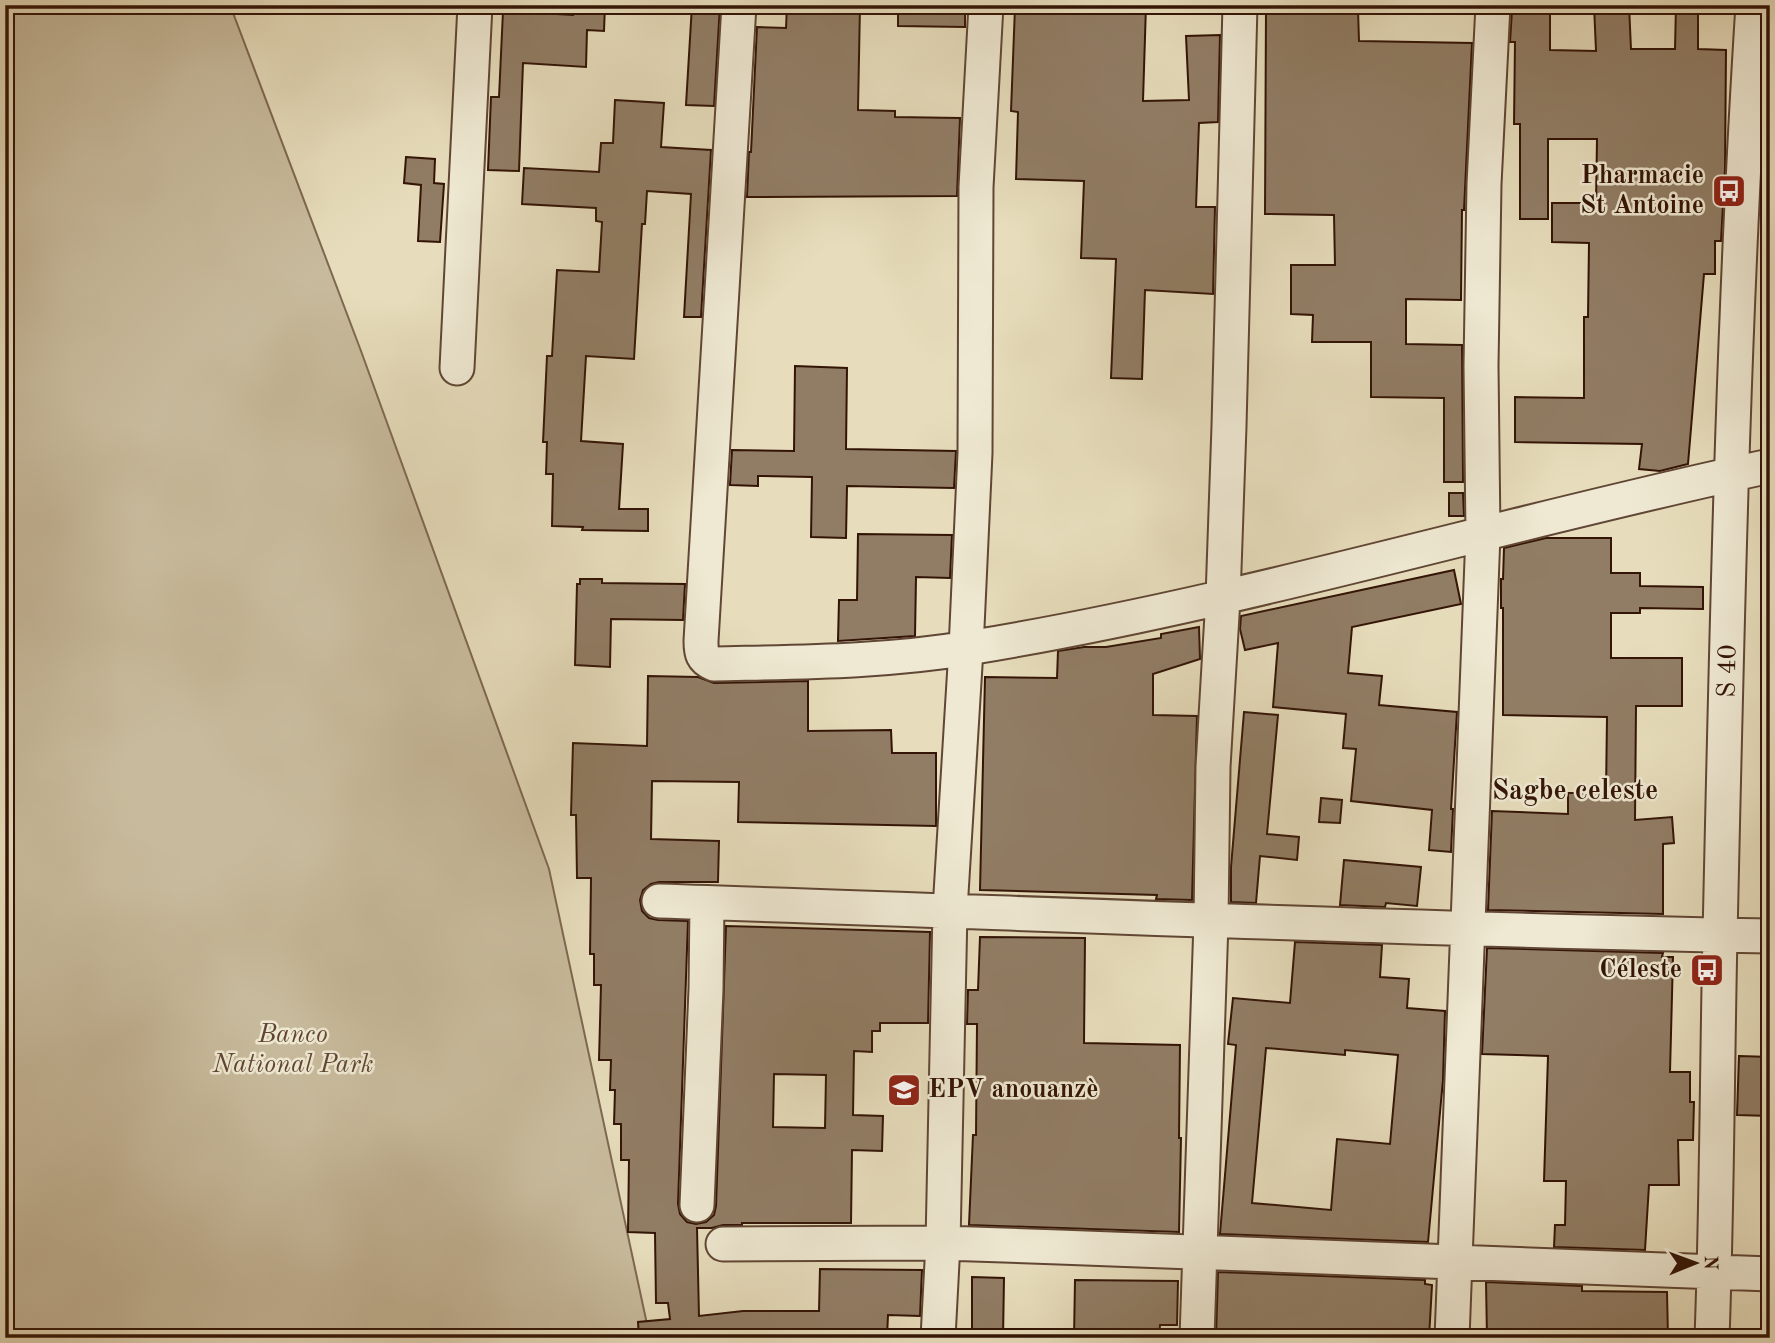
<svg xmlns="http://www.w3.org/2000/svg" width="1775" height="1343" font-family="'Old Standard TT',serif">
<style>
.green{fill:#c8bb9d;stroke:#7e6852;stroke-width:2}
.building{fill:#917d65;stroke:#331406;stroke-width:2;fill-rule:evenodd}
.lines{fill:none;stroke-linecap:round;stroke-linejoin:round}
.street-casing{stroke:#604634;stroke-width:37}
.street{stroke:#efe9d3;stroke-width:33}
.labels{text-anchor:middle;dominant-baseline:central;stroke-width:5;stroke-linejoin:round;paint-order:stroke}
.poi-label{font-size:26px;font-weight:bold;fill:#331406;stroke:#efe9d3;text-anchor:end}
.street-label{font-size:26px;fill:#331406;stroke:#efe9d3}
.park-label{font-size:26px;font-style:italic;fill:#604633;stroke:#efe9d3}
.neighbourhood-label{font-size:28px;font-weight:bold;fill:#331406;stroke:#efe9d3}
</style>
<rect width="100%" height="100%" fill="#e7ddbc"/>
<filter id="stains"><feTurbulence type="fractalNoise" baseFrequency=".00286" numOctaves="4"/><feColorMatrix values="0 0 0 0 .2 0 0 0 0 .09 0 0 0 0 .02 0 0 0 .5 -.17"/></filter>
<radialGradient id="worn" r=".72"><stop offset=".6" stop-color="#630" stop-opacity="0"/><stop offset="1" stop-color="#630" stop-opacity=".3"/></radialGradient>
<path class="green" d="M 5,5 L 230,5 L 361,351 L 549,869 L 650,1338 L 5,1338 Z"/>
<path class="building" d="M 574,5 L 605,5 L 604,31 L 587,30 L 586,67 L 523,63 L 519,171 L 488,170 L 491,97 L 499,97 L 503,11 L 573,15 Z
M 692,5 L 720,5 L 714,106 L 686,105 Z
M 787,5 L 860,5 L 858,110 L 895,111 L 895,117 L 960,118 L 957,196 L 747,197 L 749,152 L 751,152 L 757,27 L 786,28 Z
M 898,5 L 965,5 L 965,27 L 898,26 Z
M 1043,5 L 1146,5 L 1143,101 L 1189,100 L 1186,36 L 1220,35 L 1218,122 L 1199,123 L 1196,207 L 1215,207 L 1213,294 L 1145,290 L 1142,379 L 1111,378 L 1116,259 L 1081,258 L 1084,181 L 1016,179 L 1018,112 L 1011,111 L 1015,7 L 1043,8 Z
M 1594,5 L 1629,5 L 1631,49 L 1675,49 L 1676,5 L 1698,5 L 1698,49 L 1726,50 L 1725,169 L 1721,241 L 1715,241 L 1715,274 L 1704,274 L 1688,464 L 1660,471 L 1639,469 L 1642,444 L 1515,442 L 1515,397 L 1584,398 L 1584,317 L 1588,317 L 1589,243 L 1552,242 L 1552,203 L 1596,203 L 1597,139 L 1548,139 L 1548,219 L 1520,219 L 1520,124 L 1514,124 L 1515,42 L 1510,42 L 1512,10 L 1550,10 L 1550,50 L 1596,51 Z
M 1266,8 L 1358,9 L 1359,41 L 1472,43 L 1464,210 L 1462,210 L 1461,300 L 1406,299 L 1406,344 L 1462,345 L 1463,482 L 1444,482 L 1444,398 L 1371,397 L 1371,342 L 1312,342 L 1313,315 L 1291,314 L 1291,265 L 1335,265 L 1334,215 L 1265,214 Z
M 615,100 L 664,103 L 661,147 L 711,150 L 701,317 L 684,317 L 691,194 L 647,191 L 645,224 L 642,224 L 634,359 L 586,356 L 581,441 L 623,444 L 619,509 L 648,509 L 648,531 L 582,530 L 583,527 L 552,526 L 553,474 L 546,474 L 547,442 L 543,442 L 547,356 L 552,356 L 557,270 L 599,272 L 602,222 L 596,221 L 596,208 L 522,204 L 524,168 L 599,172 L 601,143 L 613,143 Z
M 406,157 L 435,159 L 434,183 L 444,184 L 440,242 L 418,241 L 421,185 L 404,183 Z
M 795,366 L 847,368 L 846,449 L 956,451 L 954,488 L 847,486 L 846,538 L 811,537 L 812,477 L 758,476 L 758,486 L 730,485 L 732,450 L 794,451 Z
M 1449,493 L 1463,493 L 1464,516 L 1449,516 Z
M 858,534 L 952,535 L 950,578 L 916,577 L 915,636 L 838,641 L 839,600 L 857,600 Z
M 1546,538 L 1611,538 L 1611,573 L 1640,573 L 1640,586 L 1703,587 L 1703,609 L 1640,608 L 1640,613 L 1611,613 L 1611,658 L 1682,658 L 1682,706 L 1636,706 L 1635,820 L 1672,817 L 1674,843 L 1663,844 L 1663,914 L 1488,910 L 1492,811 L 1568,814 L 1568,793 L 1606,793 L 1607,717 L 1503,715 L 1503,608 L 1501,608 L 1501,579 L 1503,579 L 1504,548 Z
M 1454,570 L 1461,604 L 1352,627 L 1348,673 L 1382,676 L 1379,705 L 1457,712 L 1451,809 L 1453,809 L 1451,852 L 1429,850 L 1432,810 L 1351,801 L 1356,749 L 1343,748 L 1346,714 L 1273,707 L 1278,643 L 1245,650 L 1240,629 L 1241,616 Z
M 580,579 L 602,579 L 602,583 L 685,584 L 683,620 L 611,619 L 610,667 L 575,665 L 577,584 L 580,584 Z
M 1199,627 L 1200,659 L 1153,674 L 1153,715 L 1197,716 L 1192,900 L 1156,899 L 1157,895 L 980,890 L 985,677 L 1057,678 L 1058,651 L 1084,647 L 1106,647 L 1161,638 L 1161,634 Z
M 648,676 L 698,677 L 714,683 L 808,681 L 808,731 L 891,730 L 892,753 L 936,753 L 936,826 L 738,822 L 739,782 L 652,781 L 651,839 L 719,841 L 718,882 L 659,882 L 651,884 L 643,890 L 640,900 L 642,911 L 649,918 L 658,920 L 688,921 L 678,1204 L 680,1214 L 687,1222 L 696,1224 L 706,1222 L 714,1215 L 716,1206 L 726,926 L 930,932 L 928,1023 L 880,1023 L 880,1031 L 872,1031 L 872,1052 L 854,1051 L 853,1115 L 883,1116 L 882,1151 L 852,1150 L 851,1223 L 742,1223 L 742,1225 L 723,1225 L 712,1228 L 697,1228 L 699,1316 L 743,1311 L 819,1311 L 820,1269 L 922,1270 L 920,1316 L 888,1315 L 887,1338 L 639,1338 L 638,1322 L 670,1319 L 668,1303 L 656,1303 L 655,1233 L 628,1232 L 629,1160 L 621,1160 L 621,1124 L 614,1124 L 615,1090 L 610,1090 L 611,1060 L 599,1060 L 601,985 L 594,985 L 594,954 L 590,954 L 591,878 L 577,878 L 576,815 L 571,815 L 573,743 L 647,746 ZM 774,1074 L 826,1075 L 825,1128 L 773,1127 Z
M 1244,712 L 1278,715 L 1267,834 L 1299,837 L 1297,860 L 1260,856 L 1256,903 L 1231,902 L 1231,867 Z
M 1321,798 L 1342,800 L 1340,823 L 1319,822 Z
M 1344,860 L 1421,867 L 1417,906 L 1386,903 L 1385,907 L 1340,905 Z
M 980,937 L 1085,938 L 1084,1043 L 1180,1045 L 1179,1138 L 1181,1138 L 1179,1232 L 969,1225 L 973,1135 L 976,1135 L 977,1024 L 967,1024 L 968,990 L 978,990 Z
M 1295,942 L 1382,945 L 1380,977 L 1409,979 L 1407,1008 L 1445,1011 L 1443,1080 L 1428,1242 L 1220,1234 L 1236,1045 L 1228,1044 L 1233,998 L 1290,1003 ZM 1266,1048 L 1345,1055 L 1345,1050 L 1398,1055 L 1390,1144 L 1337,1139 L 1331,1210 L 1252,1203 Z
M 1487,948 L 1663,953 L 1662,957 L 1673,957 L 1670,1072 L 1690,1072 L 1690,1102 L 1694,1102 L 1693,1140 L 1678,1140 L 1679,1185 L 1649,1185 L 1645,1250 L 1554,1247 L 1555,1225 L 1565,1225 L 1566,1181 L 1544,1181 L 1548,1056 L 1482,1054 Z
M 1739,1056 L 1770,1057 L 1770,1116 L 1737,1115 Z
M 1218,1272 L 1425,1280 L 1425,1284 L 1432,1285 L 1429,1338 L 1216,1338 Z
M 972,1277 L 1004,1278 L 1003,1338 L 972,1338 Z
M 1075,1280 L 1178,1281 L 1177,1325 L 1160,1325 L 1159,1338 L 1074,1338 Z
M 1486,1282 L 1582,1286 L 1582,1291 L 1667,1292 L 1668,1338 L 1487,1338 Z"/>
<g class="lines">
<g class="street-casing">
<path id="street" d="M 739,5 L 701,641 C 701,653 702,659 714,664 C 799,662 884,662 968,648 C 1239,604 1502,523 1770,466
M 457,368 L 475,5
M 659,901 C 1029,913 1399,929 1770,936
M 697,1205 L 706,989 L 707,903
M 723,1244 L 943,1243 L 1059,1247 L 1770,1274
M 938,1338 L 943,1243 L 950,910 L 966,649 L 975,453 L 976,187 L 986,5
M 1197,1338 L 1211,922 L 1213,767 L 1223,598 L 1229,426 L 1240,5
M 1452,1338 L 1483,534 L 1481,366 L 1484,184 L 1493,5
M 1712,1338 C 1717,1204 1717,1070 1720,936 C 1727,625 1733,315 1753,5"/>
</g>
<use href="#street" class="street"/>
</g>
<defs>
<g id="bus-square" transform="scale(1.75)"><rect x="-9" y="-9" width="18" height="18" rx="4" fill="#8f2418" stroke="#efe9d3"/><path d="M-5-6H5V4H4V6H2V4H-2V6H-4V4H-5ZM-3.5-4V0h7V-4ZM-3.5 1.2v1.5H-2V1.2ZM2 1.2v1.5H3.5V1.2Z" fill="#fff"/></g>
<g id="school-square" transform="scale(1.75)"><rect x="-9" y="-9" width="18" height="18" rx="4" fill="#8f2418" stroke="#efe9d3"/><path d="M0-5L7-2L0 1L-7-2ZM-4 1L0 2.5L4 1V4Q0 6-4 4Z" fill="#fff"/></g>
</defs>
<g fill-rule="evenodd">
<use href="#bus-square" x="1729" y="191"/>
<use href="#bus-square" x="1707" y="970"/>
<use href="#school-square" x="904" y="1090"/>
</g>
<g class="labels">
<g class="poi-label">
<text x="1704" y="176">Pharmacie<tspan x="1704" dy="30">St Antoine</tspan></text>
<text x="1682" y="970">Céleste</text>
<text x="928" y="1090" text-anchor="start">EPV anouanzè</text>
</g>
<g class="street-label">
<text transform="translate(1728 671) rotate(-89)">S 40</text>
</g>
<g class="park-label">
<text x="293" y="1035">Banco<tspan x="293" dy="30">National Park</tspan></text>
</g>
<g class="neighbourhood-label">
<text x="1575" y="792">Sagbe celeste</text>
</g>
</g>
<rect width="1775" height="1343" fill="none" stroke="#e7ddbc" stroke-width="28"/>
<rect x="7" y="7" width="1761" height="1329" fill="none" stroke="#331406" stroke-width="3.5"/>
<rect x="14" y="14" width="1747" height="1315" fill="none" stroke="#331406" stroke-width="2"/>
<g transform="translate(1695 1263) rotate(89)" stroke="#efe9d3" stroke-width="5" paint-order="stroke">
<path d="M0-5L12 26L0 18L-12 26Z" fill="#331406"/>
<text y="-10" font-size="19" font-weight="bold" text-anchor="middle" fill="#331406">N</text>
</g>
<rect width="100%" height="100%" filter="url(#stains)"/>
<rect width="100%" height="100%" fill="url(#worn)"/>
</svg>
